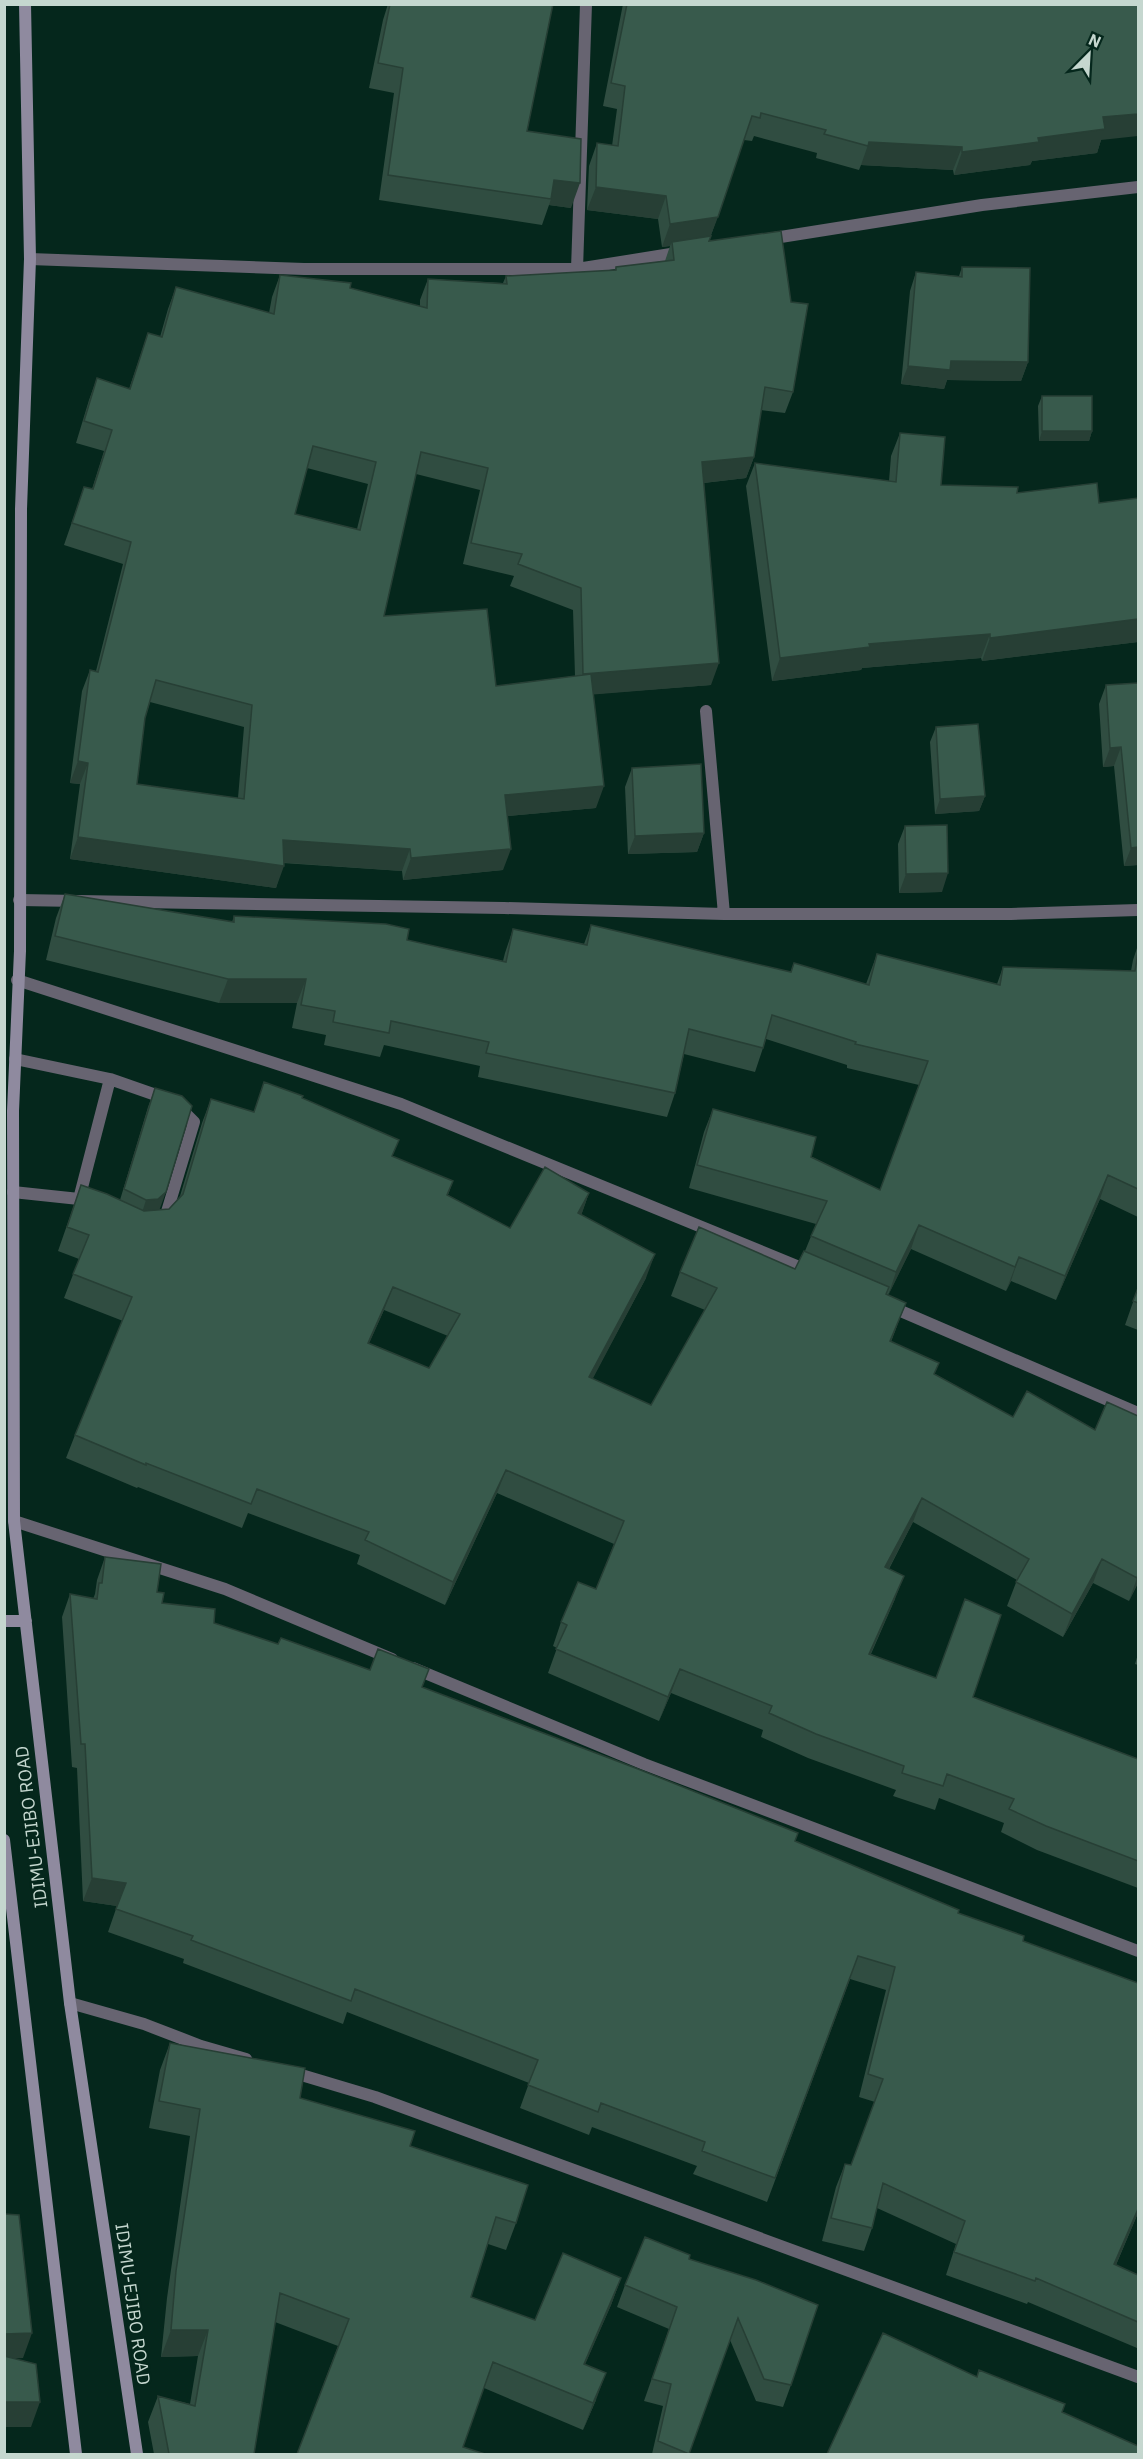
<svg xmlns="http://www.w3.org/2000/svg" width="1143" height="2459" font-family="'IBM Plex Sans',sans-serif">
<style>
.lines{fill:none;stroke-linecap:round;stroke-linejoin:round}
.service{stroke:#676471;stroke-width:12}
.minor{stroke:#676471;stroke-width:12}
.secondary{stroke:#8f8a9f;stroke-width:12}
.wall{fill:#304d41;fill-rule:evenodd}
.shaded-wall{fill:#273f35}
.building{fill:#385a4c;stroke:#273f35;stroke-width:1.5;fill-rule:evenodd}
.labels{text-anchor:middle;dominant-baseline:central;stroke-width:4.5;stroke-linejoin:round;paint-order:stroke}
.street-label{font-size:18px;fill:#c5d7cf;stroke:#05271c}
</style>
<rect width="100%" height="100%" fill="#05271c"/>
<g class="lines">
<path class="service" d="M 15,1059 L 110,1079 L 173,1101 L 194,1122 L 166,1215 L 160,1220
M 13,1192 L 79,1199 L 90,1204
M 79,1199 L 110,1079"/>
<path class="minor" d="M 768,239 L 982,205 L 1138,187
M 30,259 L 304,269 L 577,269 L 683,252
M 577,269 L 586,4
M 706,711 L 724,914
M 19,900 L 504,908 L 724,914 L 1011,914 L 1138,910
M 17,980 L 401,1104 L 809,1271
M 889,1306 L 1138,1413
M 14,1521 L 225,1589 L 392,1659
M 413,1668 L 644,1764 L 1138,1951
M 70,2003 L 144,2024 L 201,2046 L 246,2059
M 288,2071 L 375,2097 L 1138,2377"/>
<path class="secondary" d="M 25,4 L 30,259 L 21,509 L 20,951 L 13,1111 L 14,1521 L 70,2003 L 137,2454
M 4,1621 L 26,1621
M 4,1840 L 76,2454"/>
</g>
<path class="wall" d="M 388,4 L 553,4 L 527,131 L 571,208 L 549,205 L 542,225 L 379,200 L 394,93 L 369,88 L 383,20 Z
M 623,4 L 1138,4 L 1101,140 L 1097,153 L 1032,161 L 1030,165 L 954,175 L 953,170 L 861,165 L 859,170 L 816,158 L 817,153 L 754,136 L 752,141 L 744,140 L 709,241 L 793,392 L 785,413 L 761,410 L 754,457 L 746,478 L 704,483 L 711,685 L 593,694 L 596,808 L 507,816 L 503,870 L 403,880 L 402,871 L 283,863 L 276,888 L 70,859 L 80,784 L 70,783 L 82,691 L 90,670 L 96,671 L 123,564 L 64,545 L 84,487 L 92,489 L 104,451 L 76,443 L 89,400 L 97,378 L 129,389 L 148,333 L 160,337 L 168,309 L 176,287 L 269,313 L 272,297 L 280,275 L 350,288 L 420,306 L 420,300 L 428,279 L 503,283 L 506,276 L 614,271 L 616,267 L 665,261 L 670,246 L 662,247 L 658,219 L 587,210 L 589,166 L 597,143 L 612,146 L 617,109 L 603,106 ZM 307,468 L 368,484 L 357,529 L 295,514 ZM 416,474 L 480,490 L 463,564 L 514,576 L 510,586 L 573,610 L 575,676 L 496,686 L 384,616 ZM 150,702 L 244,727 L 238,798 L 137,784 L 145,718 Z
M 962,267 L 1028,362 L 1021,381 L 947,380 L 944,389 L 901,384 L 910,291 L 916,272 L 959,276 Z
M 1042,396 L 1092,431 L 1089,441 L 1039,441 L 1038,406 Z
M 900,433 L 941,485 L 1099,503 L 1138,498 L 1138,642 L 982,661 L 981,658 L 862,668 L 861,670 L 772,681 L 746,486 L 755,463 L 889,481 L 891,456 Z
M 1138,683 L 1138,865 L 1124,866 L 1114,766 L 1103,767 L 1099,704 L 1106,685 Z
M 936,727 L 985,796 L 979,811 L 935,814 L 930,742 Z
M 632,768 L 704,833 L 697,852 L 628,854 L 625,787 Z
M 905,826 L 942,892 L 899,893 L 898,844 Z
M 65,894 L 232,922 L 234,916 L 407,940 L 503,961 L 505,953 L 513,929 L 584,944 L 591,925 L 790,972 L 866,984 L 877,954 L 997,984 L 1003,967 L 1131,971 L 1133,960 L 1138,945 L 1138,1217 L 1100,1199 L 1056,1300 L 1011,1281 L 1006,1291 L 911,1249 L 888,1295 L 897,1326 L 891,1342 L 935,1374 L 1013,1417 L 1095,1430 L 1138,1416 L 1138,1583 L 1129,1601 L 1093,1583 L 1063,1637 L 1007,1606 L 1017,1580 L 913,1522 L 889,1569 L 895,1599 L 871,1654 L 973,1697 L 1138,1759 L 1138,1888 L 1037,1850 L 1001,1832 L 1004,1823 L 939,1798 L 935,1810 L 893,1796 L 896,1790 L 808,1758 L 761,1737 L 763,1730 L 671,1693 L 659,1721 L 548,1673 L 557,1648 L 553,1646 L 561,1622 L 596,1589 L 614,1544 L 497,1493 L 445,1605 L 357,1564 L 360,1555 L 248,1513 L 242,1528 L 138,1487 L 137,1488 L 66,1458 L 75,1435 L 123,1321 L 64,1298 L 79,1259 L 58,1251 L 81,1185 L 120,1200 L 148,1107 L 155,1088 L 159,1209 L 169,1209 L 180,1196 L 202,1123 L 211,1099 L 254,1112 L 302,1098 L 393,1157 L 453,1181 L 448,1195 L 510,1228 L 589,1193 L 581,1215 L 646,1278 L 592,1379 L 651,1405 L 705,1310 L 671,1296 L 680,1272 L 795,1269 L 805,1251 L 816,1224 L 689,1188 L 704,1132 L 713,1109 L 880,1190 L 919,1085 L 847,1068 L 847,1065 L 766,1039 L 755,1072 L 684,1054 L 675,1093 L 667,1117 L 478,1077 L 480,1066 L 384,1045 L 380,1057 L 324,1045 L 326,1035 L 292,1028 L 297,1003 L 219,1003 L 46,960 L 56,918 ZM 384,1310 L 448,1336 L 429,1368 L 369,1343 Z
M 1138,1288 L 1138,1330 L 1125,1325 Z
M 105,1557 L 157,1592 L 162,1603 L 214,1623 L 278,1644 L 370,1670 L 422,1687 L 795,1841 L 1023,1941 L 1138,1983 L 1138,2213 L 1116,2265 L 1138,2275 L 1138,2345 L 1137,2348 L 1028,2302 L 1027,2304 L 946,2275 L 956,2244 L 877,2208 L 872,2228 L 864,2251 L 822,2241 L 836,2187 L 845,2164 L 851,2165 L 875,2102 L 859,2097 L 886,1990 L 850,1979 L 767,2202 L 693,2174 L 697,2166 L 592,2127 L 589,2135 L 520,2108 L 529,2083 L 347,2012 L 343,2024 L 183,1963 L 184,1959 L 108,1932 L 117,1906 L 83,1901 L 77,1768 L 72,1767 L 62,1617 L 70,1594 L 93,1599 L 95,1594 L 97,1580 Z
M 1138,1654 L 1138,1665 L 1135,1664 Z
M 170,2043 L 410,2146 L 516,2223 L 506,2250 L 488,2244 L 471,2297 L 535,2320 L 621,2278 L 611,2305 L 585,2364 L 596,2400 L 583,2430 L 484,2388 L 297,2454 L 338,2346 L 275,2322 L 254,2454 L 154,2454 L 148,2422 L 158,2396 L 190,2404 L 198,2356 L 161,2357 L 167,2298 L 190,2136 L 149,2128 L 160,2070 Z
M 689,2259 L 756,2280 L 791,2385 L 783,2407 L 756,2401 L 730,2340 L 689,2454 L 652,2454 L 663,2406 L 644,2401 L 669,2329 L 617,2307 L 625,2285 Z"/>
<path class="shaded-wall" d="M 1138,114 L 1138,136 L 1101,140 L 1097,153 L 1032,161 L 1030,165 L 954,175 L 962,152 L 1038,138 L 1103,117 Z
M 869,142 L 962,147 L 953,170 L 861,165 Z
M 554,180 L 580,183 L 571,208 L 549,205 L 551,199 Z
M 596,187 L 666,196 L 658,219 L 587,210 Z
M 718,217 L 709,240 L 672,242 L 670,246 L 662,247 L 670,224 Z
M 951,361 L 1028,362 L 1021,381 L 947,380 L 944,389 L 901,384 L 908,366 Z
M 1042,431 L 1092,431 L 1089,441 L 1039,441 Z
M 754,457 L 746,478 L 694,484 L 702,462 Z
M 1138,619 L 1138,642 L 982,661 L 990,638 Z
M 990,634 L 981,658 L 862,668 L 861,670 L 772,681 L 780,658 L 869,644 Z
M 719,663 L 711,685 L 575,696 L 583,674 Z
M 1121,747 L 1114,766 L 1103,767 L 1110,748 Z
M 78,761 L 88,763 L 80,784 L 70,783 Z
M 604,786 L 596,808 L 497,817 L 505,795 Z
M 985,796 L 979,811 L 935,814 L 940,799 Z
M 704,833 L 697,852 L 628,854 L 635,836 Z
M 78,837 L 284,866 L 276,888 L 70,859 Z
M 283,840 L 410,849 L 402,871 L 275,862 Z
M 1138,847 L 1138,865 L 1124,866 L 1131,848 Z
M 511,849 L 503,870 L 403,880 L 411,858 Z
M 948,873 L 942,892 L 899,893 L 906,874 Z
M 228,979 L 306,979 L 297,1003 L 219,1003 Z
M 1108,1175 L 1100,1199 L 1056,1300 L 1065,1276 Z
M 166,1192 L 159,1211 L 140,1219 L 146,1200 Z
M 589,1193 L 581,1216 L 578,1213 Z
M 919,1225 L 911,1249 L 888,1296 L 896,1272 Z
M 655,1254 L 646,1278 L 581,1401 L 589,1377 Z
M 1019,1257 L 1011,1281 L 1006,1291 L 1015,1267 Z
M 393,1287 L 384,1310 L 359,1366 L 368,1343 Z
M 906,1303 L 897,1326 L 881,1365 L 890,1341 Z
M 506,1470 L 497,1493 L 445,1605 L 453,1582 Z
M 922,1498 L 913,1522 L 877,1591 L 885,1567 Z
M 1102,1559 L 1093,1583 L 1063,1637 L 1072,1614 Z
M 1138,1575 L 1138,1583 L 1129,1601 L 1137,1578 Z
M 904,1576 L 895,1599 L 860,1677 L 869,1654 Z
M 680,1669 L 671,1693 L 659,1721 L 668,1697 Z
M 92,1878 L 126,1883 L 117,1906 L 83,1901 Z
M 1138,2209 L 1138,2213 L 1106,2288 L 1114,2264 Z
M 621,2278 L 611,2305 L 574,2390 L 584,2364 Z
M 171,2330 L 208,2330 L 198,2356 L 161,2357 Z
M 32,2333 L 23,2358 L 4,2359 L 4,2334 Z
M 606,2373 L 596,2400 L 583,2430 L 593,2403 Z
M 4,2402 L 40,2402 L 31,2427 L 4,2427 Z"/>
<path class="building" d="M 390,4 L 553,4 L 527,131 L 581,139 L 580,183 L 554,180 L 551,199 L 388,175 L 403,68 L 378,63 Z
M 627,4 L 1138,4 L 1138,114 L 1103,117 L 1105,129 L 1038,138 L 1039,142 L 962,152 L 962,147 L 869,142 L 868,146 L 824,134 L 826,130 L 761,113 L 760,118 L 752,116 L 718,217 L 670,224 L 666,196 L 596,187 L 597,143 L 618,146 L 625,86 L 611,83 Z
M 781,231 L 791,302 L 808,304 L 793,392 L 765,387 L 754,457 L 702,462 L 719,663 L 583,674 L 581,588 L 518,564 L 522,554 L 471,543 L 488,468 L 421,452 L 384,616 L 487,609 L 496,686 L 591,674 L 604,786 L 505,795 L 511,849 L 411,858 L 410,849 L 283,840 L 284,866 L 78,837 L 88,763 L 78,761 L 90,670 L 98,672 L 131,542 L 72,523 L 84,487 L 93,489 L 112,430 L 84,421 L 97,378 L 130,389 L 148,333 L 162,337 L 176,287 L 274,314 L 280,275 L 351,283 L 350,288 L 427,308 L 428,279 L 507,284 L 506,276 L 616,270 L 616,267 L 674,260 L 672,242 L 711,236 L 709,241 ZM 313,446 L 376,462 L 360,530 L 295,514 ZM 156,680 L 252,705 L 244,799 L 137,784 L 145,718 Z
M 962,267 L 1030,268 L 1028,362 L 951,361 L 950,370 L 908,366 L 916,272 L 962,277 Z
M 1042,396 L 1092,396 L 1092,431 L 1042,431 Z
M 900,433 L 945,437 L 941,485 L 1018,487 L 1017,493 L 1097,483 L 1099,503 L 1138,498 L 1138,619 L 990,638 L 990,634 L 869,644 L 870,647 L 780,658 L 755,463 L 896,482 Z
M 1138,683 L 1138,847 L 1131,848 L 1121,747 L 1110,748 L 1106,685 Z
M 978,724 L 985,796 L 940,799 L 936,727 Z
M 701,764 L 704,833 L 635,836 L 632,768 Z
M 947,825 L 948,873 L 906,874 L 905,826 Z
M 65,894 L 234,922 L 234,916 L 386,924 L 409,929 L 407,940 L 506,962 L 513,929 L 587,945 L 591,925 L 791,972 L 794,963 L 869,985 L 877,954 L 1000,985 L 1003,967 L 1135,971 L 1138,952 L 1138,1189 L 1108,1175 L 1065,1276 L 1019,1257 L 1015,1267 L 919,1225 L 896,1272 L 811,1236 L 827,1201 L 697,1165 L 713,1109 L 816,1137 L 811,1157 L 880,1190 L 928,1061 L 855,1044 L 856,1042 L 772,1015 L 763,1048 L 689,1029 L 675,1093 L 486,1053 L 489,1042 L 391,1021 L 389,1033 L 333,1022 L 335,1011 L 301,1005 L 306,979 L 228,979 L 55,936 Z
M 264,1082 L 303,1096 L 302,1098 L 399,1140 L 392,1156 L 453,1181 L 447,1195 L 510,1228 L 545,1167 L 589,1193 L 578,1213 L 655,1254 L 589,1377 L 651,1405 L 717,1288 L 680,1272 L 699,1227 L 795,1269 L 804,1251 L 889,1287 L 886,1294 L 906,1303 L 890,1341 L 939,1363 L 934,1374 L 1013,1417 L 1027,1391 L 1095,1430 L 1107,1402 L 1138,1416 L 1138,1575 L 1137,1578 L 1102,1559 L 1072,1614 L 1016,1582 L 1029,1559 L 922,1498 L 885,1567 L 904,1576 L 869,1654 L 936,1678 L 965,1599 L 1001,1615 L 973,1697 L 1138,1759 L 1138,1861 L 1046,1826 L 1009,1809 L 1014,1799 L 947,1774 L 943,1786 L 902,1773 L 904,1766 L 816,1734 L 769,1713 L 772,1706 L 680,1669 L 668,1697 L 556,1649 L 567,1625 L 561,1622 L 578,1582 L 596,1589 L 624,1521 L 506,1470 L 453,1582 L 365,1540 L 369,1532 L 257,1489 L 251,1504 L 146,1463 L 146,1465 L 75,1435 L 132,1297 L 73,1274 L 89,1235 L 67,1227 L 81,1185 L 107,1194 L 144,1211 L 169,1209 L 183,1194 L 211,1099 L 254,1112 ZM 393,1287 L 460,1314 L 429,1368 L 368,1343 Z
M 155,1088 L 182,1096 L 192,1106 L 166,1192 L 158,1199 L 146,1200 L 124,1189 Z
M 1138,1288 L 1138,1303 L 1133,1301 Z
M 105,1557 L 161,1564 L 157,1592 L 164,1593 L 162,1603 L 215,1609 L 214,1623 L 278,1644 L 281,1638 L 370,1670 L 378,1649 L 429,1669 L 422,1687 L 638,1769 L 798,1833 L 795,1841 L 959,1910 L 958,1913 L 1024,1936 L 1023,1941 L 1138,1983 L 1138,2209 L 1114,2264 L 1138,2275 L 1138,2322 L 1036,2278 L 1035,2281 L 954,2252 L 965,2221 L 883,2183 L 872,2228 L 831,2218 L 845,2164 L 851,2165 L 883,2079 L 868,2074 L 895,1967 L 858,1956 L 775,2178 L 702,2151 L 705,2142 L 601,2103 L 598,2112 L 528,2085 L 538,2060 L 355,1989 L 351,2001 L 191,1940 L 193,1936 L 116,1909 L 126,1883 L 92,1878 L 85,1744 L 81,1744 L 70,1594 L 97,1599 L 99,1583 L 102,1583 Z
M 170,2043 L 305,2068 L 300,2098 L 415,2131 L 410,2146 L 528,2185 L 516,2223 L 496,2217 L 471,2297 L 535,2320 L 563,2253 L 621,2278 L 584,2364 L 606,2373 L 593,2403 L 493,2362 L 463,2447 L 485,2454 L 297,2454 L 349,2319 L 280,2293 L 254,2454 L 169,2454 L 158,2396 L 195,2406 L 208,2330 L 171,2330 L 176,2271 L 200,2109 L 159,2101 Z
M 4,2214 L 19,2215 L 32,2333 L 4,2334 Z
M 645,2237 L 690,2255 L 689,2259 L 756,2280 L 818,2305 L 791,2385 L 764,2379 L 738,2318 L 689,2454 L 658,2441 L 671,2384 L 652,2379 L 677,2307 L 625,2285 Z
M 883,2333 L 977,2377 L 979,2370 L 1065,2404 L 1062,2412 L 1138,2446 L 1138,2454 L 827,2454 Z
M 4,2356 L 36,2364 L 40,2402 L 4,2402 Z"/>
<g class="labels">
<g class="street-label">
<text transform="translate(31 1827) rotate(-97)">IDIMU-EJIBO ROAD</text>
<text transform="translate(133 2304) rotate(82)">IDIMU-EJIBO ROAD</text>
</g>
</g>
<rect width="1143" height="2459" fill="none" stroke="#c5d7cf" stroke-width="12"/>
<g transform="translate(1089 54) rotate(24)" stroke="#05271c" stroke-width="4.5" paint-order="stroke">
<path d="M0-4.5L10 22L0 15L-10 22Z" fill="#c5d7cf"/>
<text y="-9" font-size="16" font-weight="bold" text-anchor="middle" fill="#c5d7cf">N</text>
</g>
</svg>
